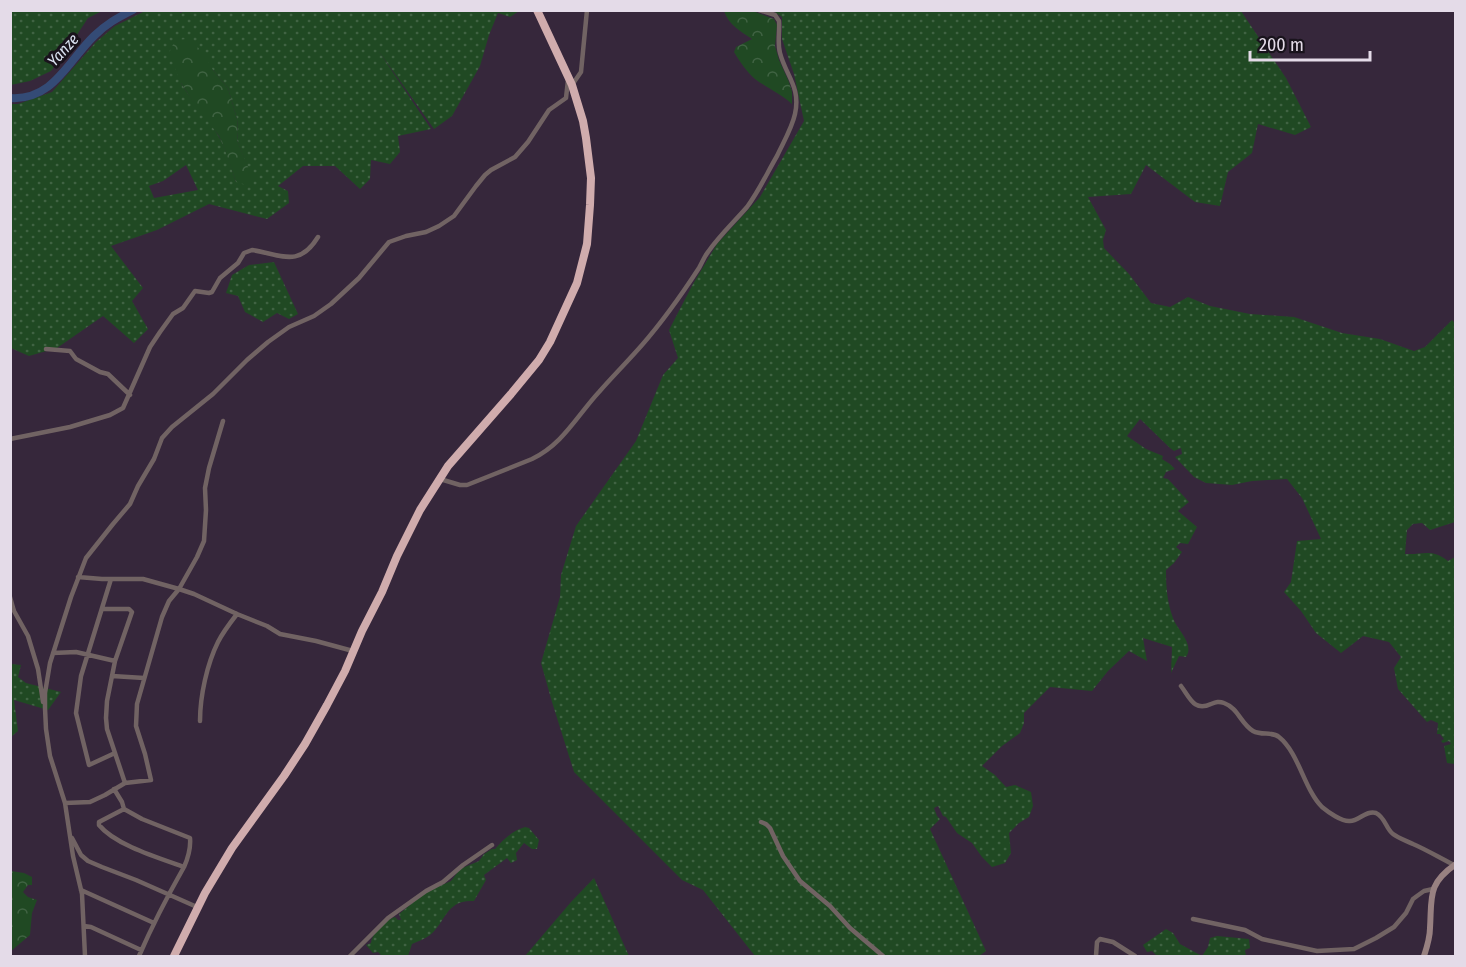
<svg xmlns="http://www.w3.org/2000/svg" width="1466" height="967" font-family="'Fira Sans Condensed',sans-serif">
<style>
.grass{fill:url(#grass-dots);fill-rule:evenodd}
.forest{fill:url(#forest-crowns)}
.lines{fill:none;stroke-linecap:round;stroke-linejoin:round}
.river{stroke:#344b76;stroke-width:8}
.street{stroke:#716363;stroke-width:4.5}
.secondary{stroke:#988181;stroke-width:6}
.highway{stroke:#d0acad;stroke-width:8}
.labels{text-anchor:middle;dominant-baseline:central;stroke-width:6;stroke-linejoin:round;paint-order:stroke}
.water-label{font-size:16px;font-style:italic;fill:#dbe3f2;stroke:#19131c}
</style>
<defs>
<pattern id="grass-dots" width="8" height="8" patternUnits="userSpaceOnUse" patternTransform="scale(1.5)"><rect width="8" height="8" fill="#204923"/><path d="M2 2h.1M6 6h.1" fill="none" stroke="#406343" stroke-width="1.8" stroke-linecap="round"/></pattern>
<pattern id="forest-crowns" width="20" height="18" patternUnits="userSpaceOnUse" patternTransform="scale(1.5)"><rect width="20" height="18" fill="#204923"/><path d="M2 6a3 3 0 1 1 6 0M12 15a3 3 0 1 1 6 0" fill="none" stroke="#406343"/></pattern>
</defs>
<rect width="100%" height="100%" fill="#36273b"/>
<path class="grass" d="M 11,10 L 102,10 L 102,11 L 88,18 L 65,53 L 51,71 L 30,81 L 11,85 Z
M 185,10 L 519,11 L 510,17 L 498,13 L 489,35 L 480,66 L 452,116 L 434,129 L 378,50 L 431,129 L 398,136 L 400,152 L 390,164 L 371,160 L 370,179 L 360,189 L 335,166 L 303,166 L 278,186 L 288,191 L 289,203 L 267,219 L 209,204 L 157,230 L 111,246 L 143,288 L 132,301 L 148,329 L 134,343 L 103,316 L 57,348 L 29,356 L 13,349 L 11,348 L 10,104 L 18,104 L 52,92 L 96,42 L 115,26 L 145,11 L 178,11 L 181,13 ZM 213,70 L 228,88 L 237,119 L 238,132 L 237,140 L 247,166 L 236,182 C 231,167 227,151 219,137 C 209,118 192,102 181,83 ZM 186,165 L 198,190 L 154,198 L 149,186 L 163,181 Z
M 773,11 L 1241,11 L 1286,78 L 1311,127 L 1295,135 L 1258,124 L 1252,153 L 1228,172 L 1220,206 L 1195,202 L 1146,165 L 1131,194 L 1088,197 L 1106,230 L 1103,240 L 1104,248 L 1129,274 L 1151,303 L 1170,307 L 1188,297 L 1210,306 L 1250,314 L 1294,317 L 1342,333 L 1380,339 L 1414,351 L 1425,347 L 1452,320 L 1455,323 L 1455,522 L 1430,530 L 1422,523 L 1413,524 L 1407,530 L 1405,554 C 1424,555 1431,548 1448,561 L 1455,557 L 1455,764 L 1447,763 L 1444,746 L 1451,744 L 1449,741 L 1443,743 L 1441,741 L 1444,739 L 1440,734 L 1437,734 L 1438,723 L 1431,720 L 1427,722 L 1398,689 L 1394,668 L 1401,657 L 1389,642 L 1363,636 L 1341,653 L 1316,633 L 1301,611 L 1284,592 L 1291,582 L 1297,541 L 1321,539 L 1302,498 L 1287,479 L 1252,481 L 1232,485 L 1206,483 L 1194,477 L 1175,457 L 1182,454 L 1181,448 L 1174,451 L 1170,448 L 1140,419 L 1127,436 L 1146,449 L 1163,456 L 1162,459 L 1170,464 L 1175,469 L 1166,472 L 1163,478 L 1168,479 L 1189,502 L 1178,511 L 1197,527 L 1188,544 L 1180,543 L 1176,547 L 1182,552 L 1174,563 L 1166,570 C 1166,586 1167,602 1173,618 C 1177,630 1195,644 1186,657 L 1179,656 L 1171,673 L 1172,647 L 1143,638 L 1147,661 L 1129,651 L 1108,671 L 1092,691 L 1050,687 L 1024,713 L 1024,723 L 1020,733 L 1002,746 L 982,766 L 995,775 L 1006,787 L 1015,785 L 1031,792 L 1033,806 L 1029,817 L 1019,823 L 1009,833 L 1011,853 L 1005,863 L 992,867 L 982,857 L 972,843 L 957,833 L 946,817 L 943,816 L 938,806 L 934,808 L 937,816 L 940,819 L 930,829 L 986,951 L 979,956 L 755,956 L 703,890 L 682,880 L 574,772 L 552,702 L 541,663 L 560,597 L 561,575 L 576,526 L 636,441 L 663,375 L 678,358 L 669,330 L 693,284 L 717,244 L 760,197 L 804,121 L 794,74 L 782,39 L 782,17 Z
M 274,262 L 298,314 L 289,319 L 277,313 L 263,322 L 245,312 L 238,296 L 226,293 L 232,275 L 249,265 Z
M 11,655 L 12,664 L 21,665 L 18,677 L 26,683 L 61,692 L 48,710 L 14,700 L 18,731 L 11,737 Z
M 525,827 L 529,828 L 539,840 L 537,849 L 532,849 L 524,843 L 516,853 L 517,860 L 511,863 L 507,858 L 484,875 L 486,880 L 474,901 C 446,899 446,922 430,935 C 425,939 418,941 412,944 L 408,956 L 380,956 L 381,955 L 378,952 L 373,953 L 366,945 L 371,943 C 373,931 385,920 395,917 L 398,920 L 401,920 L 399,914 L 426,892 L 451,881 L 460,869 L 479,861 L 484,854 L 492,849 L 495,849 C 504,839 512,831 525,827 Z
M 594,878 L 629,956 L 525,956 L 571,902 Z
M 1166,929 L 1173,933 L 1180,944 L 1202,956 L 1208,947 L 1210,938 L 1217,936 L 1249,939 L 1250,948 L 1245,950 L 1246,956 L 1157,956 L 1152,951 L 1147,952 L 1143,945 Z"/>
<path class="forest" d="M 724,11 L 753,11 L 774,19 L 777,25 L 775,46 L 779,60 L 789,82 L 792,92 L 792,104 C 781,94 767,88 755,79 C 746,71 740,62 734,52 L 736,47 L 752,39 C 740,31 729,25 724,11 Z
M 188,39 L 203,52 L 213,70 L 228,88 L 237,119 L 238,132 L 237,140 L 252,177 L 247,185 L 236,182 L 225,150 L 219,136 L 192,100 L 181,83 L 169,53 L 175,40 Z
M 11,871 L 24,873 L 32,877 L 32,885 L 28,885 L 23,892 L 28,897 L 37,900 L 32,913 L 30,935 L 11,951 Z"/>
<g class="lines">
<path class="river" d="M 10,98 C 53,101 68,61 94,36 C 106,24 117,18 133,10"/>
<path class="street" d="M 572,85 L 581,72 L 587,10
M 46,349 L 70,351 L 76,359 L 100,372 L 108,374 L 130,395
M 10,439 L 70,427 L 110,415 L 123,408 L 150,347 L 160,332 L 173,314 L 183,308 L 195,291 L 209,293 L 212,292 L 220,278 L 238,263 L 244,253 L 252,250 C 282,255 299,268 318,237
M 440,479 L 460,485 L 467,485 L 532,459 C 563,444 576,417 599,392 C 613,376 628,361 642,345 C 663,321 682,294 699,268 C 702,263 704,257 708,252 C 719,236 734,222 747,207 C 759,191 767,173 777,156 C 783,143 792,128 795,114 C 801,87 786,76 780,53 C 777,42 780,32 779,21 L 775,15 L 759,10
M 78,577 L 102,579 L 143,579 L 179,589 L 194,594 L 237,614 L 267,626 L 280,634 L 316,641 L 353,651
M 111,579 L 81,676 L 76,713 L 89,765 L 115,753
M 10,597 L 14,611 L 28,636 L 38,669 L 43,702
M 103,609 L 129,609 L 132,612 L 115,661 L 107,701 L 106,718 L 107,729 L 125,783
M 53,653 L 76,652 L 115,661
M 112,676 L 144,678
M 1181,686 C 1190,698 1194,712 1211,704 C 1216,702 1219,701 1224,703 C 1238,708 1241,724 1253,731 C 1262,736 1272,731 1279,737 C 1299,753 1304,789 1322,807 C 1328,812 1342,822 1350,821 C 1359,821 1366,810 1376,813 C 1385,817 1386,829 1393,834 C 1398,838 1407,841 1413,844 C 1427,850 1440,858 1454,865
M 200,721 C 200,696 207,664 218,642 C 223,632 230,623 237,614
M 114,789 L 122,802 L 124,809
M 65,803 L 90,802 L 105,795 L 125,783 L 151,780 L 145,754 L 136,726 L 137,704 L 162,617 L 169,601 L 179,589 L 197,557 L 204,541 L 206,510 L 205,488 L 209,468 L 223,421
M 761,822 L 766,824 L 770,828 L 783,856 L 800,881 L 830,906 L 850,928 L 883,956
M 72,838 L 81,855 L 88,861 L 102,867 L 136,880 L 197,907
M 81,890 L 154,923
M 1193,919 L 1245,930 L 1262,939 L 1317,951 L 1354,949 L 1376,938 L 1394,927 L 1406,913 L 1413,899 L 1417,896 L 1424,891 L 1433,889
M 84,926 L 91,927 L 141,950
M 85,956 L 82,894 L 73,856 L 65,803 L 50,756 L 46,729 L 45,708 L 45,693 L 50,663 L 71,597 L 86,558 L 113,524 L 130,504 L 138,486 L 154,459 L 162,438 L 172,427 L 213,394 L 247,360 L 268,342 L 289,327 L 314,316 L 331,304 L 359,278 L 389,242 L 406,236 L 426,232 L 439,226 L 454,216 L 476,186 L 485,175 L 491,170 L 515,157 L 528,142 L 549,110 L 566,98 L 568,80
M 139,956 C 152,926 167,897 184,867 C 188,858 191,849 190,838 L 142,819 L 124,809 L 99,822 L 99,825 C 115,845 159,858 184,867
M 350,956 L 388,918 L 426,891 L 443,882 L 463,865 L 492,845
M 1096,956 L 1097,942 L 1100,939 L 1113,942 L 1135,956"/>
<path class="secondary" d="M 1424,956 C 1427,947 1430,938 1430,928 C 1432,897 1427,884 1456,864"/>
<path class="highway" d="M 174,956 L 205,893 L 232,848 L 284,776 L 305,744 L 327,705 L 345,671 L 362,631 L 382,592 L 397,556 L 420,510 L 448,466 L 511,394 L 539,360 L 550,342 L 577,283 L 587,244 L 590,205 L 591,178 L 586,138 L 583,121 L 572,85 L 537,10"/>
</g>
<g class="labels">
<g class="water-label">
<text transform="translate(63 50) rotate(-48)">Yanze</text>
</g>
</g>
<rect width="1466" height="967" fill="none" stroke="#e4dbe8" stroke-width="24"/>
<path d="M1250 51v9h120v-9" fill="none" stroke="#e4dbe8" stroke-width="3"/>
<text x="1259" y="51" font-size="18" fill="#e4dbe8" stroke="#19131c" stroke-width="4.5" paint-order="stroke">200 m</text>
</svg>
